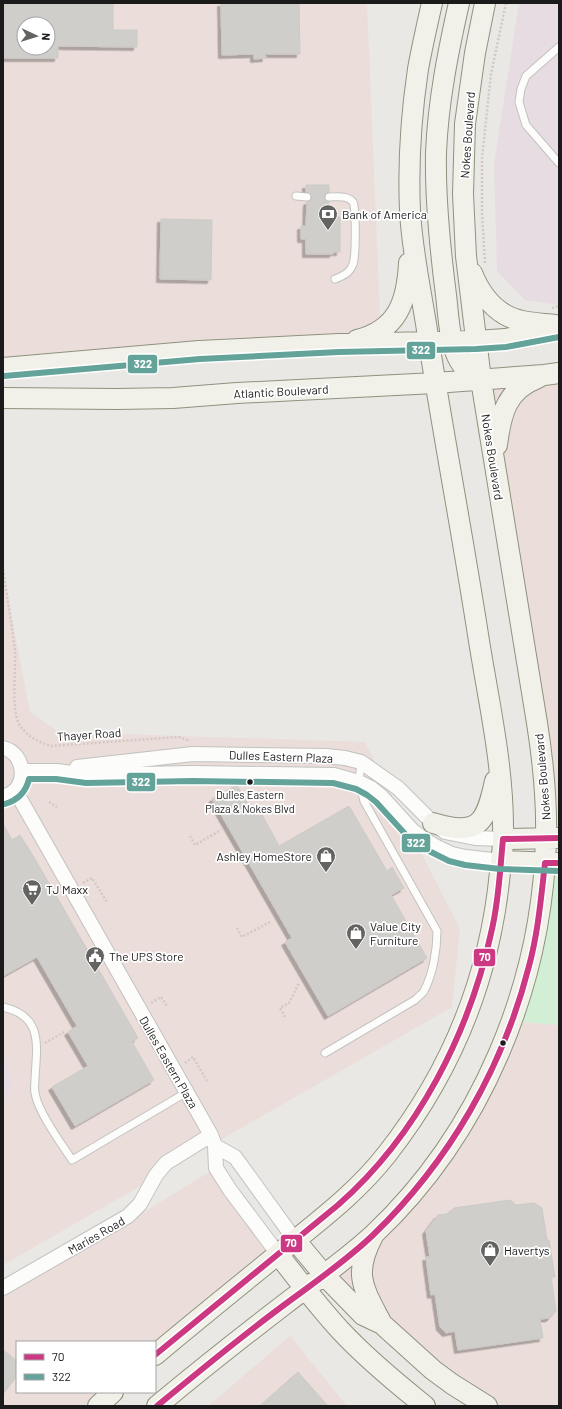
<svg xmlns="http://www.w3.org/2000/svg" width="562" height="1409" font-family="Barlow,sans-serif">
<style>
.commercial{fill:#ebddda;fill-rule:evenodd}
.industrial{fill:#e7dce2}
.park{fill:#d2efd5}
.building{fill:#d0cecb;stroke:#cccac6;fill-rule:evenodd;filter:url(#shadow)}
.lines{fill:none;stroke-linecap:round;stroke-linejoin:round}
.lane-casing{stroke:#c2c2c0;stroke-width:9}
.street-casing{stroke:#c2c2c0;stroke-width:16}
.secondary-casing{stroke:#8f927e;stroke-width:22}
.path{stroke:#d4c8c5;stroke-width:2.5;stroke-dasharray:2 2;stroke-linecap:butt}
.lane{stroke:#fcfcfb;stroke-width:7}
.street{stroke:#fcfcfb;stroke-width:14}
.secondary{stroke:#f1f1e9;stroke-width:20}
.bus-1-casing{stroke:#fff;stroke-width:9}
.bus-2-casing{stroke:#fff;stroke-width:9}
.bus-1{stroke:#cd3883;stroke-width:6}
.bus-2{stroke:#63a39a;stroke-width:6}
.bus-dot{fill:#1b1b1b;stroke:#fff;stroke-width:1.5}
.labels{text-anchor:middle;dominant-baseline:central;stroke-width:3.5;stroke-linejoin:round;paint-order:stroke}
.bus-label{font-size:11px;fill:#1b1b1b;stroke:#fff}
.street-label{font-size:12px;fill:#1b1b1b;stroke:#fff}
.poi-label{font-size:12px;fill:#1b1b1b;stroke:#fff;text-anchor:start}
.line-badge{stroke:#fff;stroke-width:1.5}
.badge-label{font-size:11px;text-anchor:middle;font-weight:bold;fill:#fff}
</style>
<defs>
<filter id="shadow"><feDropShadow dx="-3.5" dy="3.5" stdDeviation="0" flood-color="#0004"/></filter>
</defs>
<rect width="100%" height="100%" fill="#e9e8e4"/>
<path class="commercial" d="M 3,3 L 367,3 L 381,343 L 3,368 ZM 24,24 L 48,24 L 48,48 L 24,48 Z
M 559,373 L 559,838 L 546,838 L 481,380 Z
M 3,572 L 30,712 L 59,732 L 365,742 L 460,929 L 452,1007 L 3,1265 L 3,1104 L 13,1085 L 4,1055 L 3,1055 Z
M 512,1021 L 559,1025 L 559,1406 L 487,1406 L 325,1276 L 413,1192 Z
M 216,1168 L 278,1254 L 155,1342 L 17,1342 L 17,1392 L 113,1392 L 98,1406 L 3,1406 L 3,1298 Z
M 290,1336 L 347,1406 L 208,1406 Z"/>
<path class="industrial" d="M 519,3 L 559,3 L 559,305 L 525,300 L 497,271 L 494,164 Z
M 3,1055 L 4,1055 L 13,1085 L 3,1104 Z"/>
<path class="park" d="M 545,863 L 559,863 L 559,1025 L 512,1021 Z"/>
<path class="building" d="M 3,3 L 113,3 L 113,30 L 137,30 L 137,47 L 58,46 L 58,58 L 3,58 ZM 24,24 L 48,24 L 48,48 L 24,48 Z
M 221,3 L 299,3 L 300,54 L 265,54 L 266,58 L 254,59 L 254,54 L 222,55 Z
M 306,185 L 329,185 L 329,192 L 325,194 L 324,198 L 326,201 L 329,202 L 329,211 L 333,211 L 333,217 L 340,217 L 340,252 L 333,252 L 333,254 L 306,254 L 306,239 L 301,239 L 301,226 L 306,226 L 307,202 L 311,200 L 312,197 L 310,193 L 306,192 Z
M 161,219 L 212,220 L 211,280 L 160,279 Z
M 237,785 L 254,814 L 260,811 L 279,846 L 349,806 L 387,871 L 392,867 L 404,888 L 391,895 L 427,958 L 328,1016 L 285,942 L 292,938 L 212,799 Z
M 3,824 L 12,840 L 20,835 L 35,859 L 138,1038 L 132,1042 L 154,1080 L 75,1126 L 52,1087 L 88,1066 L 68,1032 L 77,1026 L 37,957 L 3,976 Z
M 510,1200 L 516,1205 L 534,1203 L 542,1208 L 547,1240 L 549,1240 L 555,1277 L 551,1277 L 556,1311 L 550,1318 L 540,1319 L 543,1338 L 458,1350 L 455,1331 L 446,1333 L 440,1327 L 435,1294 L 431,1295 L 426,1257 L 430,1257 L 426,1231 L 438,1215 L 447,1214 L 454,1208 Z
M 3,1350 L 17,1361 L 17,1376 L 3,1394 Z
M 298,1372 L 328,1406 L 260,1406 Z"/>
<g class="lines">
<g class="lane-casing">
<path id="lane" d="M 559,47 L 526,76 L 521,89 L 519,102 L 526,125 L 559,163
M 296,196 L 307,197
M 329,197 C 337,197 347,195 353,202 C 356,207 356,257 353,264 C 350,273 343,276 335,279
M 3,1007 C 43,1016 37,1045 35,1078 C 35,1083 34,1088 35,1093 C 38,1112 61,1143 72,1160 L 187,1092
M 325,1053 L 415,1000 C 418,997 422,994 424,991 C 433,974 437,950 437,931 L 364,801 L 359,782 L 361,762"/>
</g>
<g class="street-casing">
<path id="street" d="M 3,748 C 27,753 29,792 3,796
M 77,767 L 193,754 L 326,756 L 345,758 L 361,762 L 398,788 L 433,823 L 445,832 L 475,838 L 503,839
M 23,771 L 57,771 L 86,775 L 193,773 L 334,775 L 359,782 L 371,788 L 381,796 L 412,830 L 425,840 L 437,847 L 452,854 L 466,857 L 501,861
M 15,790 L 211,1135 L 215,1146 L 216,1168 L 230,1190 L 278,1254
M 215,1146 L 235,1157 L 295,1240
M 3,1288 L 128,1216 L 140,1204 L 156,1175 L 166,1163 L 211,1135"/>
</g>
<g class="secondary-casing">
<path id="secondary" d="M 459,3 C 448,52 438,102 436,153 C 435,201 440,248 446,295 C 450,326 448,365 481,380
M 472,273 C 478,288 489,305 504,314 C 518,323 539,323 555,325
M 357,340 C 398,330 407,301 409,263
M 3,368 L 199,351 L 339,344 L 476,341 L 505,339 L 559,329
M 3,398 L 117,399 L 173,398 L 237,393 L 435,383 L 544,375 L 559,373
M 497,445 C 501,414 506,390 538,378
M 433,823 C 479,837 486,823 495,781
M 503,839 L 559,838
M 501,861 L 559,863
M 373,1236 C 352,1275 364,1289 382,1324
M 295,1240 L 325,1276 L 363,1315 L 382,1324 L 433,1370 L 452,1384 L 487,1406
M 278,1254 C 298,1280 318,1306 340,1330 C 366,1358 395,1382 425,1406
M 155,1355 C 199,1318 244,1282 288,1246 C 324,1217 359,1190 387,1154 C 452,1071 490,977 500,872 C 502,857 504,842 503,827 C 503,765 489,703 479,641 C 463,537 443,434 427,330 C 421,291 412,251 410,211 C 408,164 411,116 418,69 C 422,47 427,25 432,3
M 98,1406 L 113,1392
M 157,1406 C 199,1371 242,1337 285,1304 C 315,1281 346,1260 374,1234 C 481,1133 542,986 546,840 C 547,801 543,761 537,723 L 481,380 L 466,256 L 463,194 L 465,124 L 475,53 L 485,3"/>
</g>
<path class="path" d="M 485,263 L 482,213 L 482,158 L 491,74 L 506,3
M 552,308 L 559,306
M 3,569 C 7,597 12,624 15,651 C 16,669 11,709 19,724 C 26,736 38,742 51,746 L 179,737 L 190,741
M 49,802 L 57,807
M 190,836 L 195,845 L 221,830
M 83,883 L 92,878 L 107,902
M 237,928 L 242,937 L 270,922
M 151,1003 L 161,997 L 167,1006
M 285,1017 L 280,1008 L 289,1003 L 299,983
M 45,1043 L 64,1032
M 185,1063 L 193,1057 L 207,1081"/>
<use href="#lane" class="lane"/>
<use href="#street" class="street"/>
<use href="#secondary" class="secondary"/>
<g class="bus-1-casing">
<path id="bus-1" d="M 155,1355 L 338,1205 C 418,1135 470,1032 492,929 C 499,899 500,869 503,839 L 559,838
M 157,1406 C 197,1373 238,1339 280,1308 C 312,1284 345,1262 373,1235 C 449,1162 503,1068 529,966 C 538,933 541,898 545,863 L 559,863"/>
</g>
<g class="bus-2-casing">
<path id="bus-2" d="M 4,376 L 200,359 L 339,352 L 476,349 L 506,347 L 559,337
M 5,804 C 18,800 26,792 29,779 L 56,779 L 86,783 L 193,781 L 333,783 L 356,789 L 367,795 L 376,802 L 407,836 L 421,847 L 449,861 L 465,865 L 500,869 L 559,871"/>
</g>
<use href="#bus-1" class="bus-1"/>
<use href="#bus-2" class="bus-2"/>
</g>
<defs>
<g id="bank-pin" transform="scale(1)"><path d="M0 17L-7.5 6A9.5 9.5 0 1 1 7.5 6Z" fill="#636361" stroke="#fff"/><path d="M-6-4H6V4H-6ZM0-2.3a2.3 2.3 0 1 0 0 4.6a2.3 2.3 0 1 0 0-4.6Z" fill="#fff"/></g>
<g id="shop-pin" transform="scale(1)"><path d="M0 17L-7.5 6A9.5 9.5 0 1 1 7.5 6Z" fill="#636361" stroke="#fff"/><path d="M-5-2.5h2.3a2.7 3.5 0 0 1 5.4 0H5L5.5 6h-11ZM-1.5-2.5h3a1.5 2.3 0 0 0-3 0Z" fill="#fff"/></g>
<g id="supermarket-pin" transform="scale(1)"><path d="M0 17L-7.5 6A9.5 9.5 0 1 1 7.5 6Z" fill="#636361" stroke="#fff"/><path d="M-6-5.5h2.5l.6 2H6L4.5 2H-2.5L-4.4-4H-6ZM-1.5 3.2a1.3 1.3 0 1 0 .1 0ZM3 3.2a1.3 1.3 0 1 0 .1 0Z" fill="#fff"/></g>
<g id="civic-pin" transform="scale(1)"><path d="M0 17L-7.5 6A9.5 9.5 0 1 1 7.5 6Z" fill="#636361" stroke="#fff"/><path d="M-.6-6.5H3V-4.5H.6V-3L4-1V1h2V6H-6V1h2V-1L-.6-3ZM-1.2 2.5V6h2.4V2.5Z" fill="#fff"/></g>
</defs>
<g fill-rule="evenodd">
<use href="#bank-pin" x="328" y="214"/>
<use href="#shop-pin" x="326" y="856"/>
<use href="#supermarket-pin" x="32" y="889"/>
<use href="#shop-pin" x="356" y="933"/>
<use href="#civic-pin" x="95" y="956"/>
<use href="#shop-pin" x="490" y="1250"/>
</g>
<g class="bus-dot">
<circle cx="250" cy="782" r="3.5"/>
<circle cx="503" cy="1043" r="3.5"/>
</g>
<g class="labels">
<g class="bus-label">
<text x="250" y="794">Dulles Eastern<tspan x="250" dy="14">Plaza &amp; Nokes Blvd</tspan></text>
</g>
<g class="street-label">
<text transform="translate(467 135) rotate(-86)">Nokes Boulevard</text>
<text transform="translate(281 391) rotate(-3)">Atlantic Boulevard</text>
<text transform="translate(493 457) rotate(81)">Nokes Boulevard</text>
<text transform="translate(89 734) rotate(-4)">Thayer Road</text>
<text transform="translate(281 756) rotate(2)">Dulles Eastern Plaza</text>
<text transform="translate(542 777) rotate(-95)">Nokes Boulevard</text>
<text transform="translate(169 1062) rotate(60)">Dulles Eastern Plaza</text>
<text transform="translate(96 1235) rotate(-30)">Maries Road</text>
</g>
<g class="poi-label">
<text x="342" y="214">Bank of America</text>
<text x="312" y="856" text-anchor="end">Ashley HomeStore</text>
<text x="46" y="889">TJ Maxx</text>
<text x="370" y="926">Value City<tspan x="370" dy="14">Furniture</tspan></text>
<text x="109" y="956">The UPS Store</text>
<text x="504" y="1250">Havertys</text>
</g>
</g>
<g class="line-badge">
<rect x="406" y="341" width="30" height="19" rx="4" fill="#63a39a"/>
<rect x="127" y="354" width="31" height="20" rx="4" fill="#63a39a"/>
<rect x="126" y="772" width="30" height="20" rx="4" fill="#63a39a"/>
<rect x="401" y="833" width="30" height="20" rx="4" fill="#63a39a"/>
<rect x="473" y="948" width="23" height="19" rx="4" fill="#cd3883"/>
<rect x="280" y="1234" width="23" height="19" rx="4" fill="#cd3883"/>
</g>
<g class="badge-label">
<text x="421" y="354">322</text>
<text x="143" y="368">322</text>
<text x="141" y="786">322</text>
<text x="416" y="847">322</text>
<text x="485" y="961">70</text>
<text x="291" y="1247">70</text>
</g>
<rect width="562" height="1409" fill="none" stroke="#1b1b1b" stroke-width="8"/>
<rect x="16" y="1341" width="140" height="52" fill="#ffffff" stroke="#a4a4a4"/>
<rect x="24" y="1354" width="20" height="6" fill="#cd3883" stroke="#a4a4a4"/>
<text x="52" y="1361" font-size="12" fill="#1b1b1b">70</text>
<rect x="24" y="1374" width="20" height="6" fill="#63a39a" stroke="#a4a4a4"/>
<text x="52" y="1381" font-size="12" fill="#1b1b1b">322</text>
<g transform="translate(36 36) rotate(94)"><circle r="19" fill="#ffffff" stroke="#a4a4a4"/>
<path d="M0-3L7 15L0 10L-7 15Z" fill="#636361"/>
<text y="-6" font-size="11" font-weight="bold" text-anchor="middle" fill="#1b1b1b">N</text>
</g>
</svg>
